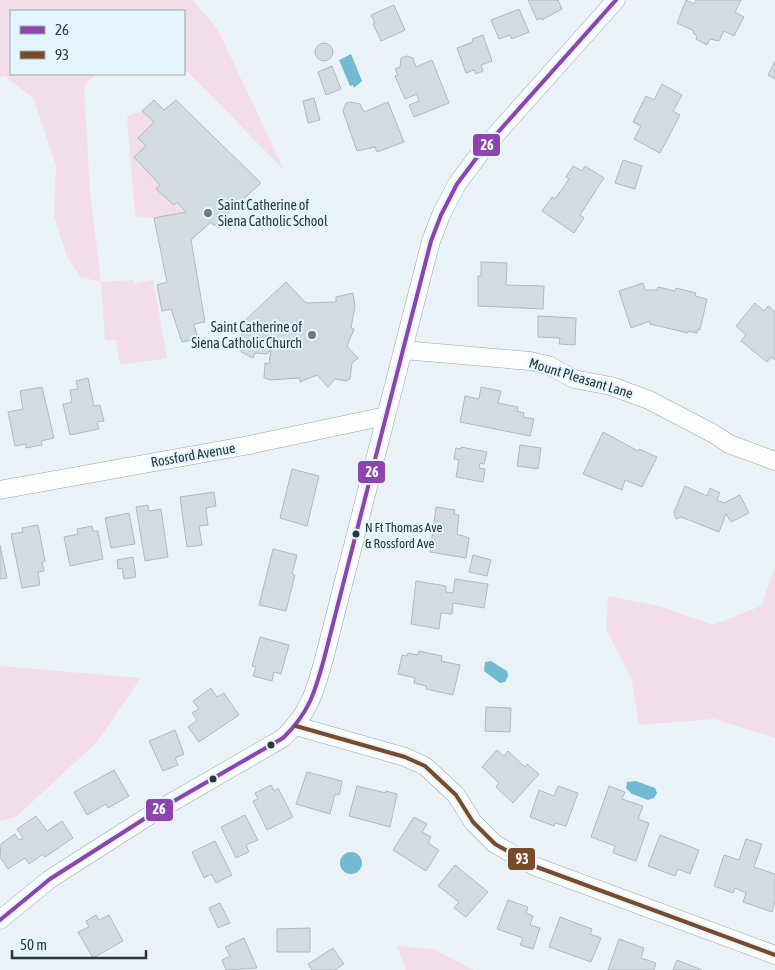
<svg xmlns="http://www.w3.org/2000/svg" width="775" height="970" font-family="'Asap Condensed',sans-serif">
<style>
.green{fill:#f2dde9}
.water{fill:#72bad2}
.building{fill:#d2dce0;stroke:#b1bbbf}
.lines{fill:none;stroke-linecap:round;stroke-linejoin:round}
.minor-casing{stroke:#9da7ab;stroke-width:19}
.minor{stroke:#fcfdfe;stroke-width:18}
.bus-1-casing{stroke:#e3f6fd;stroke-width:8}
.bus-2-casing{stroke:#e3f6fd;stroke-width:8}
.bus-1{stroke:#8e44ad;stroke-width:4}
.bus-2{stroke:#7a4b2a;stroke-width:4}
.poi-dot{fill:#6e797d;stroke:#e3f6fd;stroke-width:2}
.bus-dot{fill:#2b373b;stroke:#e3f6fd;stroke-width:2}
.labels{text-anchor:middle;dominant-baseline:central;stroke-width:4;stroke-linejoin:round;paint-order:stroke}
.bus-label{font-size:13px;fill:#2b373b;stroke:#e3f6fd;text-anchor:start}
.poi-label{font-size:14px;fill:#2b373b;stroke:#e3f6fd;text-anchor:start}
.street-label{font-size:14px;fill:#2b373b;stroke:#e3f6fd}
.line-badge{stroke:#e3f6fd;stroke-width:2}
.badge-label{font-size:14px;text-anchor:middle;font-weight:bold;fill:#fff}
</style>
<rect width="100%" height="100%" fill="#e9f3f7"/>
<path class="green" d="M 0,0 L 193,0 L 218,30 L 284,170 L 184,68 L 184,11 L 11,11 L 11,74 L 97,74 L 84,85 L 90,191 L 101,282 L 133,280 L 133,284 L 153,280 L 167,358 L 120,365 L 116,340 L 105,340 L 101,282 L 81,277 L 67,257 L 54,216 L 56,165 L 33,98 L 5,76 L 0,77 Z
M 142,111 L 154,122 L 138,138 L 146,146 L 135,158 L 160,185 L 157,190 L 174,205 L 177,202 L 186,212 L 154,218 L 135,216 L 127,116 Z
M 775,566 L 775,738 L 714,719 L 639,725 L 632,680 L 606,629 L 608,596 L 659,606 L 713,625 L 761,606 Z
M 0,666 L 141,678 L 97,742 L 16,817 L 0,821 Z
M 397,946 L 433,949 L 474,970 L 406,970 Z"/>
<path class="water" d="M 351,54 L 362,81 L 354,88 L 353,85 L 350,86 L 339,60 Z
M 491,661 L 507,671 L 508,676 L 505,682 L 500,683 L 484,671 L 485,662 Z
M 636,781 L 655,788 L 657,793 L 654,798 L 648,800 L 632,794 L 626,788 L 627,782 Z
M340 863a11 11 0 1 1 22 0a11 11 0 1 1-22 0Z"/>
<path class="building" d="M 528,0 L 558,0 L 562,9 L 542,20 L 541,18 L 537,20 Z
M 686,0 L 694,4 L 696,0 L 741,0 L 735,12 L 744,17 L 734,36 L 724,31 L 719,41 L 710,39 L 707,45 L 696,39 L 697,36 L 693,33 L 694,31 L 677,23 Z
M 394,5 L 405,30 L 381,41 L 373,24 L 375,23 L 371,15 Z
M 519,9 L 529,32 L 512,39 L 510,35 L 499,39 L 491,20 Z
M 483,35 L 492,61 L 481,65 L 483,71 L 476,74 L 474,70 L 466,73 L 457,48 L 473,42 L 472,39 Z
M315 52a9 9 0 1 1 18 0a9 9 0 1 1-18 0Z
M 407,56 L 413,58 L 416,67 L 432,60 L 449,103 L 414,117 L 409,105 L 419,101 L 417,94 L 405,99 L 395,76 L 398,75 L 395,69 L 400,67 L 401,58 Z
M 775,61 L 775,79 L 768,75 Z
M 332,66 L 341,89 L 326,95 L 318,72 Z
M 662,84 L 682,95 L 673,111 L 680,115 L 660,153 L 634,139 L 641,126 L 633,122 L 646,96 L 654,100 Z
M 314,98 L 320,120 L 308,123 L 303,101 Z
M 154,100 L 164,110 L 176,100 L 261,183 L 214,226 L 211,222 L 191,240 L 205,322 L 194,324 L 198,339 L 182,342 L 171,309 L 162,311 L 157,285 L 167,282 L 154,218 L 186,212 L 177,202 L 174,205 L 156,189 L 160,185 L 134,157 L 146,146 L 138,138 L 154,122 L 142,111 Z
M 351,102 L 360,104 L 364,112 L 388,102 L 404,142 L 377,152 L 375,147 L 357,151 L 343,111 L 346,103 Z
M 623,160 L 642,166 L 635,189 L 615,183 Z
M 573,166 L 582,171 L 585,166 L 604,178 L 580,215 L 584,218 L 574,233 L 542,211 L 552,197 L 555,199 L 569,179 L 566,177 Z
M 481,262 L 507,263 L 506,285 L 544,286 L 543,309 L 478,306 L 478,276 L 481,276 Z
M 286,282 L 306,303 L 336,302 L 336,297 L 353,293 L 355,306 L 351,328 L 354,329 L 347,346 L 358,358 L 352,363 L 350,379 L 346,381 L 335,379 L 328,387 L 317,375 L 300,382 L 300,378 L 270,380 L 264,378 L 265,363 L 269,364 L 271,349 L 267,354 L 255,353 L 253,358 L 241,352 L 242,323 Z
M 643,283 L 645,290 L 657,290 L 658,287 L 675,291 L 676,288 L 696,293 L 695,296 L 707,299 L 700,330 L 698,329 L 697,333 L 688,331 L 688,333 L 650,324 L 650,321 L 631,328 L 619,291 Z
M 755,303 L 764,311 L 768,306 L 775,312 L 775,360 L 771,357 L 767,362 L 741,341 L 746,335 L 736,326 Z
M 538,316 L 576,318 L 575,345 L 559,344 L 560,338 L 538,337 Z
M 88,378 L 94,406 L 100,405 L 104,421 L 97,422 L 99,429 L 70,435 L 63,404 L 72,402 L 70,390 L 78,389 L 76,381 Z
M 42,387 L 54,438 L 41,441 L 42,445 L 26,448 L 26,444 L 15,446 L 8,412 L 23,409 L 20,391 Z
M 481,387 L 501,391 L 498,403 L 518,407 L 517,411 L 524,413 L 523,417 L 534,419 L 530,436 L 460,422 L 465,396 L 479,399 Z
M 603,432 L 638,451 L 639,449 L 657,457 L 642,487 L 625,480 L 622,490 L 583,474 Z
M 520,445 L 541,448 L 538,469 L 517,466 Z
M 461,447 L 487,452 L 484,464 L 480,463 L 479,468 L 485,469 L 483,482 L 456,477 L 459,460 L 454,459 L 456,448 L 461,449 Z
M 292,469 L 319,476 L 307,526 L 280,518 Z
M 685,486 L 707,496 L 710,488 L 720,493 L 717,500 L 724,503 L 740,495 L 749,513 L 731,522 L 726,514 L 719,532 L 681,517 L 676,519 L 674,512 Z
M 214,492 L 216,506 L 206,508 L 208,525 L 199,526 L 202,545 L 187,547 L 180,497 Z
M 148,505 L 149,511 L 161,509 L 168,557 L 145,561 L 136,507 Z
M 436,507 L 455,510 L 454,514 L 459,515 L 457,534 L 469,538 L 466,558 L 430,552 Z
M 129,513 L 135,544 L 111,548 L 105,518 Z
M 38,525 L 45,561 L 42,562 L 44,571 L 38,572 L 40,585 L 22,588 L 11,534 L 23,532 L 22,528 Z
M 92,526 L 93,531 L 98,531 L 103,559 L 70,566 L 64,537 L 78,534 L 77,529 Z
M 0,545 L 7,578 L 0,579 Z
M 273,549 L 297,555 L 292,574 L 295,575 L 286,611 L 259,605 Z
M 473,555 L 491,560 L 487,576 L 469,572 Z
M 133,557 L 136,577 L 124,579 L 122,568 L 118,569 L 117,560 Z
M 455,579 L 488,584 L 484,608 L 453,603 L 452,614 L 441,613 L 439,629 L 411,624 L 416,581 L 446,586 L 446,592 L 453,593 Z
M 260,637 L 289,645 L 281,674 L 274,672 L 272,681 L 253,676 L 256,667 L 252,666 Z
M 419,651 L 442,656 L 441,661 L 460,665 L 453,695 L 426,689 L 426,686 L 414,683 L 415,678 L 398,674 L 402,655 L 407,656 L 408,653 L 418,655 Z
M 211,688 L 217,697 L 224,693 L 239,715 L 199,742 L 188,727 L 197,720 L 192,713 L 199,709 L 193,701 Z
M 486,707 L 511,708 L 510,732 L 485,731 Z
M 175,730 L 184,754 L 175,758 L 178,765 L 163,771 L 149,741 Z
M 497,750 L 504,756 L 508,751 L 525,767 L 527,764 L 539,774 L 513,803 L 496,787 L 499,783 L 482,767 Z
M 114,770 L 129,796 L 108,808 L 106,804 L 87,815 L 74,792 Z
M 307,772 L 342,781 L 339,795 L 335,794 L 330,814 L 296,804 Z
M 271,785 L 274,791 L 278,788 L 293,817 L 267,830 L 253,801 L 258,799 L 255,793 Z
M 357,786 L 386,793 L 386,791 L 397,794 L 390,827 L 349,816 Z
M 558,786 L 578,793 L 566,826 L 555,823 L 554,826 L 530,817 L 539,790 L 554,796 Z
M 609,786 L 625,792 L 622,799 L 643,806 L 638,819 L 649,823 L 636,861 L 613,853 L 615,846 L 591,837 Z
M 245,815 L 258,840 L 246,845 L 249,852 L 236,858 L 221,827 Z
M 36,816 L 47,831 L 62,821 L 73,838 L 45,857 L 43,854 L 29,864 L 25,858 L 8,869 L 0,857 L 1,844 L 15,834 L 19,840 L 23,838 L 17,829 Z
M 414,817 L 427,824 L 422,832 L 431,837 L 428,843 L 439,850 L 426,871 L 393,850 Z
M 660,835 L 699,850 L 690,874 L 678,869 L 675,876 L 648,866 Z
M 746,839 L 762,844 L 754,867 L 775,874 L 775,902 L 772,912 L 743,902 L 746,893 L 735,888 L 733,893 L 714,886 L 724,855 L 739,860 Z
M 215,841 L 232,875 L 216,883 L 211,874 L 204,878 L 192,852 Z
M 455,865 L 488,892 L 466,917 L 454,908 L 459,902 L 438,886 Z
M 508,900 L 528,907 L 526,913 L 533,916 L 530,925 L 540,928 L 533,949 L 520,945 L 523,938 L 497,929 Z
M 220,903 L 230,923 L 218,928 L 209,908 Z
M 96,915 L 99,920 L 109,915 L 123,941 L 93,958 L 78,932 L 89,927 L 86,921 Z
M 560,917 L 592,929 L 590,934 L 601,938 L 591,962 L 549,947 Z
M 310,928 L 310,952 L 277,952 L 277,929 Z
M 244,938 L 257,968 L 226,970 L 222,960 L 230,956 L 225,947 Z
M 619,939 L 644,948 L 641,958 L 656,963 L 654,970 L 608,970 Z
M 333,948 L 344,964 L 335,970 L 312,970 L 308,964 Z
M 677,960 L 702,970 L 673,970 Z"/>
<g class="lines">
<g class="minor-casing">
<path id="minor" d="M 403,350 L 530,361 L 548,365 L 574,379 L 611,386 L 649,400 L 714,434 L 729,444 L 775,461
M 0,490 L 244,446 L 386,416
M 296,726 L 405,757 L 425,766 L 456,795 L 473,822 L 495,844 L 534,866 L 775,955
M 0,920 L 50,879 L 155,812 L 283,738 C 309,713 315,692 324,659 L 403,350 L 431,241 L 441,215 L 457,184 L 484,148 L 616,0"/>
</g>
<use href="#minor" class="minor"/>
<g class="bus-1-casing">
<path id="bus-1" d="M 0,920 L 50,879 L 155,812 L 283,738 C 309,713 315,692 324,659 L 403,350 L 431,241 L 441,215 L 457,184 L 484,148 L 616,0"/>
</g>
<g class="bus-2-casing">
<path id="bus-2" d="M 296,726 L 405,757 L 425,766 L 456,795 L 473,822 L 495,844 L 534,866 L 775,955"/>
</g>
<use href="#bus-1" class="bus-1"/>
<use href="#bus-2" class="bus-2"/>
</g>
<g class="poi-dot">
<circle cx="208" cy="213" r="5"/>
<circle cx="312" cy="335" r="5"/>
</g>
<g class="bus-dot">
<circle cx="356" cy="534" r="4.5"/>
<circle cx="271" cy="745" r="4.5"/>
<circle cx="213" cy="779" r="4.5"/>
</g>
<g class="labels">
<g class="bus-label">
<text x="365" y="527">N Ft Thomas Ave<tspan x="365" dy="16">&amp; Rossford Ave</tspan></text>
</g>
<g class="poi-label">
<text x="218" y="205">Saint Catherine of<tspan x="218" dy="16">Siena Catholic School</tspan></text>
<text x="302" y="327" text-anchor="end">Saint Catherine of<tspan x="302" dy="16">Siena Catholic Church</tspan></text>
</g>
<g class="street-label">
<text transform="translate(581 378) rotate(17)">Mount Pleasant Lane</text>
<text transform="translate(193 455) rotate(-10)">Rossford Avenue</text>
</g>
</g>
<g class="line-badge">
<rect x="472" y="133" width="29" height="24" rx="5" fill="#8e44ad"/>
<rect x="357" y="460" width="29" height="24" rx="5" fill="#8e44ad"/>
<rect x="145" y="798" width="29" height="24" rx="5" fill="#8e44ad"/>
<rect x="507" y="847" width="29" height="24" rx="5" fill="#7a4b2a"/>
</g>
<g class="badge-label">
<text x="487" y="150">26</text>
<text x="372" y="477">26</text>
<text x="159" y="814">26</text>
<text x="522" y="864">93</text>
</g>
<rect x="10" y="10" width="175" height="65" fill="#e3f6fd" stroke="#99aaaf"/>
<rect x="20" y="26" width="25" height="8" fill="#8e44ad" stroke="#99aaaf"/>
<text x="55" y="35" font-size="15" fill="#2b373b">26</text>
<rect x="20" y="51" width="25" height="8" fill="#7a4b2a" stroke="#99aaaf"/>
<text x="55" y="60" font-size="15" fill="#2b373b">93</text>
<path d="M12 950v8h134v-8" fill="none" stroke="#2b373b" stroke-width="2.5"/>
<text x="20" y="950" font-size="15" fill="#2b373b" stroke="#e3f6fd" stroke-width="4" paint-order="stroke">50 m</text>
</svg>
